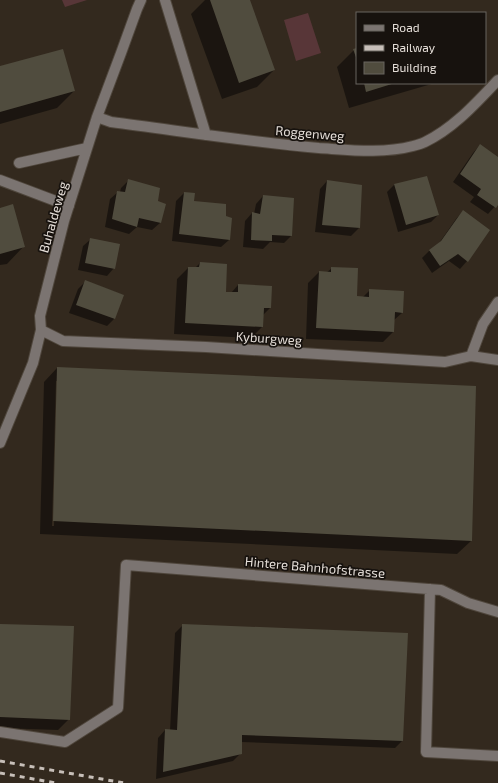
<svg xmlns="http://www.w3.org/2000/svg" width="498" height="783" font-family="'Exo 2',sans-serif">
<style>
.green{fill:#583638}
.shadow{fill:#0007;fill-rule:evenodd}
.building{fill:#504c3e}
.lines{fill:none;stroke-linecap:round;stroke-linejoin:round}
.minor-casing{stroke:#4f463c;stroke-width:12}
.minor{stroke:#7b7471;stroke-width:10}
.rail{stroke:#c7bfb9;stroke-width:3;stroke-dasharray:5 5;stroke-linecap:butt}
.labels{text-anchor:middle;dominant-baseline:central;stroke-width:3.5;stroke-linejoin:round;paint-order:stroke}
.street-label{font-size:13px;fill:#e5ded8;stroke:#17120e}
</style>
<rect width="100%" height="100%" fill="#33291e"/>
<path class="green" d="M 62,0 L 87,0 L 65,7 Z
M 308,13 L 321,53 L 296,61 L 284,20 Z"/>
<path class="shadow" d="M 205,0 L 249,0 L 274,70 L 257,87 L 222,99 L 191,14 Z
M 357,49 L 357,83 L 435,83 L 349,108 L 337,67 L 354,50 Z
M 0,67 L 74,91 L 57,108 L 0,124 Z
M 480,145 L 498,158 L 498,203 L 488,214 L 470,202 L 474,197 L 453,182 L 473,153 Z
M 128,181 L 157,202 L 165,205 L 160,223 L 152,230 L 137,227 L 129,234 L 105,227 L 110,199 L 118,192 L 120,192 L 121,188 Z
M 327,181 L 361,186 L 359,228 L 351,236 L 315,232 L 320,189 Z
M 395,184 L 438,215 L 431,222 L 398,232 L 387,192 Z
M 184,193 L 193,202 L 229,240 L 221,247 L 172,241 L 176,201 Z
M 263,196 L 291,236 L 284,243 L 270,242 L 263,249 L 243,247 L 245,221 L 252,213 L 254,214 L 256,204 Z
M 0,209 L 24,246 L 7,264 L 0,265 Z
M 463,211 L 467,261 L 460,269 L 449,261 L 432,273 L 422,258 L 429,251 L 437,246 L 456,219 Z
M 91,239 L 114,268 L 107,276 L 78,270 L 83,246 Z
M 200,263 L 225,293 L 231,293 L 238,285 L 270,308 L 263,315 L 262,327 L 251,338 L 174,334 L 177,279 L 188,268 L 195,268 Z
M 332,268 L 356,297 L 362,298 L 370,290 L 402,313 L 394,320 L 393,332 L 383,342 L 306,339 L 308,283 L 319,272 L 326,273 Z
M 86,281 L 123,295 L 114,319 L 107,326 L 69,313 L 78,289 Z
M 57,368 L 471,541 L 457,554 L 40,534 L 44,382 ZM 56,381 L 58,381 L 54,526 L 52,526 Z
M 0,625 L 69,719 L 58,730 L 0,728 Z
M 183,625 L 402,741 L 395,748 L 241,742 L 241,753 L 233,761 L 156,779 L 158,738 L 165,730 L 170,731 L 175,633 Z"/>
<path class="building" d="M 210,0 L 250,0 L 275,70 L 239,83 Z
M 357,48 L 357,60 L 353,49 Z
M 63,49 L 75,91 L 0,112 L 0,66 Z
M 364,83 L 395,83 L 366,92 Z
M 480,144 L 498,157 L 498,205 L 496,208 L 477,195 L 481,189 L 460,174 Z
M 427,176 L 439,215 L 406,225 L 394,184 Z
M 128,179 L 160,188 L 158,201 L 166,204 L 161,223 L 139,218 L 137,227 L 112,219 L 117,191 L 125,192 Z
M 327,180 L 362,185 L 360,228 L 322,225 Z
M 184,192 L 195,193 L 194,201 L 226,204 L 226,216 L 232,218 L 230,240 L 179,234 Z
M 263,195 L 294,198 L 292,236 L 272,235 L 272,241 L 251,240 L 252,212 L 260,214 Z
M 13,204 L 25,247 L 0,254 L 0,208 Z
M 463,210 L 490,230 L 468,262 L 458,254 L 440,266 L 429,250 L 441,241 Z
M 90,238 L 120,244 L 115,269 L 85,263 Z
M 200,262 L 227,264 L 226,292 L 238,292 L 238,284 L 272,286 L 271,308 L 264,308 L 263,327 L 185,323 L 188,267 L 199,267 Z
M 331,267 L 358,268 L 357,296 L 369,297 L 369,289 L 404,291 L 403,313 L 395,312 L 394,332 L 316,328 L 319,271 L 331,272 Z
M 85,280 L 124,295 L 115,319 L 76,305 Z
M 57,367 L 476,386 L 472,541 L 53,521 Z
M 0,624 L 74,626 L 70,720 L 0,717 Z
M 182,624 L 408,633 L 403,741 L 242,735 L 242,754 L 163,772 L 165,729 L 177,730 Z"/>
<g class="lines">
<g class="minor-casing">
<path id="minor" d="M 165,0 L 206,135
M 97,117 L 111,122 C 181,131 250,142 319,148 C 350,150 383,154 413,146 C 417,145 421,144 425,142 C 454,128 476,103 498,80
M 19,163 L 87,148
M 0,180 L 69,206
M 41,330 L 63,341 L 206,347 L 445,362 L 471,356 L 498,360
M 471,356 L 483,324 L 498,302
M 0,443 L 33,363 L 41,330 L 40,316 L 64,221 L 97,117 L 121,53 L 137,9 L 141,0
M 430,589 L 426,752 L 498,756
M 0,732 L 65,742 L 118,708 L 126,565 L 441,590 L 468,603 L 498,612"/>
</g>
<use href="#minor" class="minor"/>
<path class="rail" d="M 0,761 L 124,783
M 0,773 L 56,783"/>
</g>
<g class="labels">
<g class="street-label">
<text transform="translate(310 133) rotate(5)">Roggenweg</text>
<text transform="translate(53 217) rotate(-74)">Buhaldeweg</text>
<text transform="translate(269 338) rotate(4)">Kyburgweg</text>
<text transform="translate(315 567) rotate(5)">Hintere Bahnhofstrasse</text>
</g>
</g>
<rect x="356" y="12" width="130" height="72" fill="#17120e" stroke="#69645f"/>
<rect x="364" y="25" width="20" height="6" fill="#7b7471" stroke="#69645f"/>
<text x="392" y="32" font-size="12" fill="#e5ded8">Road</text>
<rect x="364" y="45" width="20" height="6" fill="#c7bfb9" stroke="#69645f"/>
<text x="392" y="52" font-size="12" fill="#e5ded8">Railway</text>
<rect x="364" y="62" width="20" height="12" fill="#504c3e" stroke="#69645f"/>
<text x="392" y="72" font-size="12" fill="#e5ded8">Building</text>
</svg>
